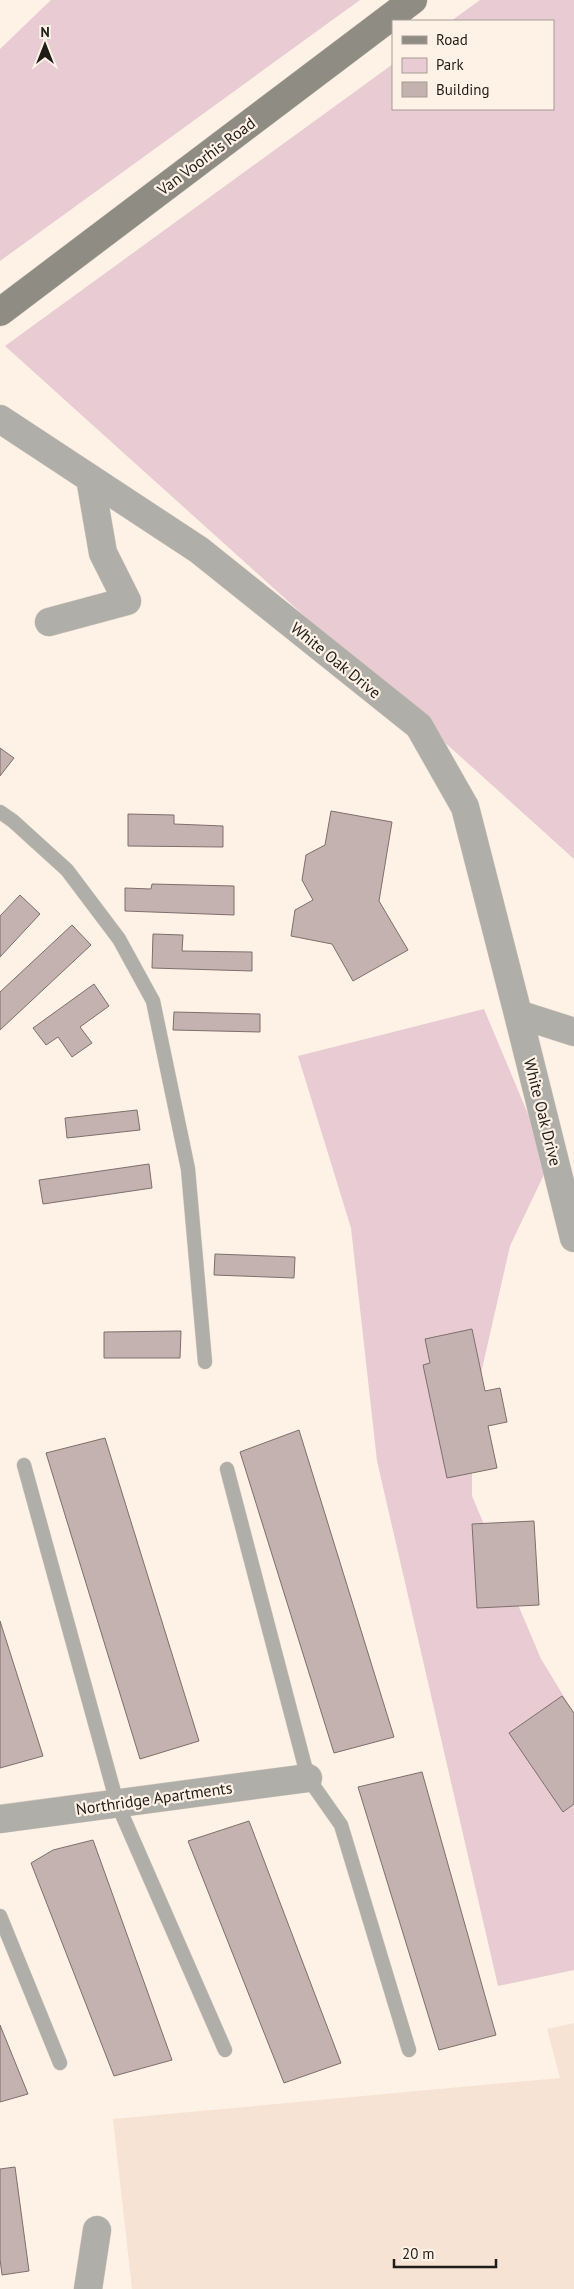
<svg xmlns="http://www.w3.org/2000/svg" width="574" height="2289" font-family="'PT Sans',sans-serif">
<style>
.built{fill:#f6e3d3}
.green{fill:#e9cbd3}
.building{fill:#c3b2af;stroke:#7e6f6c}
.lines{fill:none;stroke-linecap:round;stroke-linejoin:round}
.lane-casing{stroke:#dacfc5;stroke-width:15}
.street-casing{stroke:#dacfc5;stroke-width:29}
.secondary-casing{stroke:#dacfc5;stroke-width:29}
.lane{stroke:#b0aea8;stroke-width:14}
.street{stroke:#b0aea8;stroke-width:28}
.secondary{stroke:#8f8c83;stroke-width:28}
.labels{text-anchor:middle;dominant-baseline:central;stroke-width:4.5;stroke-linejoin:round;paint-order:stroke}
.street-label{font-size:16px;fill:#201c18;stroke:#fef1e6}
</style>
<rect width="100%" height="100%" fill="#fef1e6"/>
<path class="built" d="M 574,2023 L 574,2289 L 132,2289 L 113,2119 L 560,2078 L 547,2029 Z"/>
<path class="green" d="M 51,0 L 360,0 L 0,261 L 0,49 Z
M 480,0 L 574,0 L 574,859 L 5,346 L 393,64 L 393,109 L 553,109 L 553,21 L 451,21 Z
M 484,1009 L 549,1164 L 510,1246 L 472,1413 L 472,1496 L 541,1659 L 574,1713 L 574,1970 L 498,1986 L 377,1461 L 351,1228 L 298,1056 Z"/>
<path class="building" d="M 0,748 L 14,758 L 0,776 Z
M 331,811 L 392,822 L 379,901 L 408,950 L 353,981 L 332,944 L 291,936 L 295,910 L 313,900 L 302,880 L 306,855 L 325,845 Z
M 128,814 L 174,815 L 174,824 L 223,826 L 223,847 L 128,846 Z
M 152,884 L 234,886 L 234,915 L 125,911 L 125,888 L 151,889 Z
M 20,895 L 40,914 L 0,957 L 0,916 Z
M 72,925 L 91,945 L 0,1030 L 0,992 Z
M 153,934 L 183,935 L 182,951 L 252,952 L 252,971 L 152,968 Z
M 94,984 L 109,1006 L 80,1027 L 92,1043 L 72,1057 L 58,1037 L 46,1045 L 33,1028 Z
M 174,1012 L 260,1014 L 260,1032 L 173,1030 Z
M 137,1110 L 140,1130 L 67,1138 L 65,1118 Z
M 149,1164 L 152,1188 L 43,1204 L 39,1180 Z
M 215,1254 L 295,1257 L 294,1278 L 214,1275 Z
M 472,1329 L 485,1391 L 500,1388 L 507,1422 L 488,1426 L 497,1468 L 447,1478 L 423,1365 L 430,1363 L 425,1339 Z
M 181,1331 L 180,1358 L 104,1358 L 104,1332 Z
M 299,1430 L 394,1737 L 334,1753 L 240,1452 Z
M 105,1438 L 199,1741 L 140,1759 L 46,1453 Z
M 534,1521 L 539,1605 L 477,1608 L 472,1524 Z
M 0,1621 L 43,1756 L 0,1768 Z
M 562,1696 L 574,1713 L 574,1804 L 563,1812 L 509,1733 Z
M 422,1772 L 496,2035 L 439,2050 L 358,1787 Z
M 249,1821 L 341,2063 L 284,2083 L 188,1841 Z
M 93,1840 L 172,2060 L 114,2076 L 31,1863 L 53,1850 Z
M 0,2025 L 28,2094 L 0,2102 Z
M 15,2167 L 29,2271 L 2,2275 L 0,2259 L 0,2169 Z"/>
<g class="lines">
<g class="lane-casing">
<path id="lane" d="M 0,812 L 13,821 L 67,870 L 119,939 L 153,1001 L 188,1169 L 205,1362
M 24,1465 L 117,1803 L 225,2050
M 227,1469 L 308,1778 L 341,1825 L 409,2050
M 0,1916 L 60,2063"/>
</g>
<g class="street-casing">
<path id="street" d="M 0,419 L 199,550 L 419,726 L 465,807 L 518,1014
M 49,622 L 127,601 L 103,553 L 90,478
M 574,1032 L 518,1014 L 574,1238
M 0,1819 L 308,1778
M 88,2289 L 97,2230"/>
</g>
<g class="secondary-casing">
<path id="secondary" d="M 0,312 L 413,0"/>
</g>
<use href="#lane" class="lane"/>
<use href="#street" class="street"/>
<use href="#secondary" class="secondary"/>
</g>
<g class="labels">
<g class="street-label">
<text transform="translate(206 156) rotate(-37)">Van Voorhis Road</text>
<text transform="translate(336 660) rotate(39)">White Oak Drive</text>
<text transform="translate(543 1112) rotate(76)">White Oak Drive</text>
<text transform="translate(154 1798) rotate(-8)">Northridge Apartments</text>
</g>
</g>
<rect x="392" y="20" width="162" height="90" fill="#fef1e6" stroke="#a59c94"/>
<rect x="402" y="36" width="25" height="8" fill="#8f8c83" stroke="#a59c94"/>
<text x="436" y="45" font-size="15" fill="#201c18">Road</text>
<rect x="402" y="58" width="25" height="15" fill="#e9cbd3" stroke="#a59c94"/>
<text x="436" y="70" font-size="15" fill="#201c18">Park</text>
<rect x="402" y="82" width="25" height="15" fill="#c3b2af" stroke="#a59c94"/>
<text x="436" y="95" font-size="15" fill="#201c18">Building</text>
<g transform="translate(45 45)" stroke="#fef1e6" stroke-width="4" paint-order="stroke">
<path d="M0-4L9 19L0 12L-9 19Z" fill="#201c18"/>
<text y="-8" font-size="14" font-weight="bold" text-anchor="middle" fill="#201c18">N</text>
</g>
<path d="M394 2259v8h102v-8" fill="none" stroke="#201c18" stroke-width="2.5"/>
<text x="402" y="2259" font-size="15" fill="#201c18" stroke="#fef1e6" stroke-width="4" paint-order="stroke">20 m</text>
</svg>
